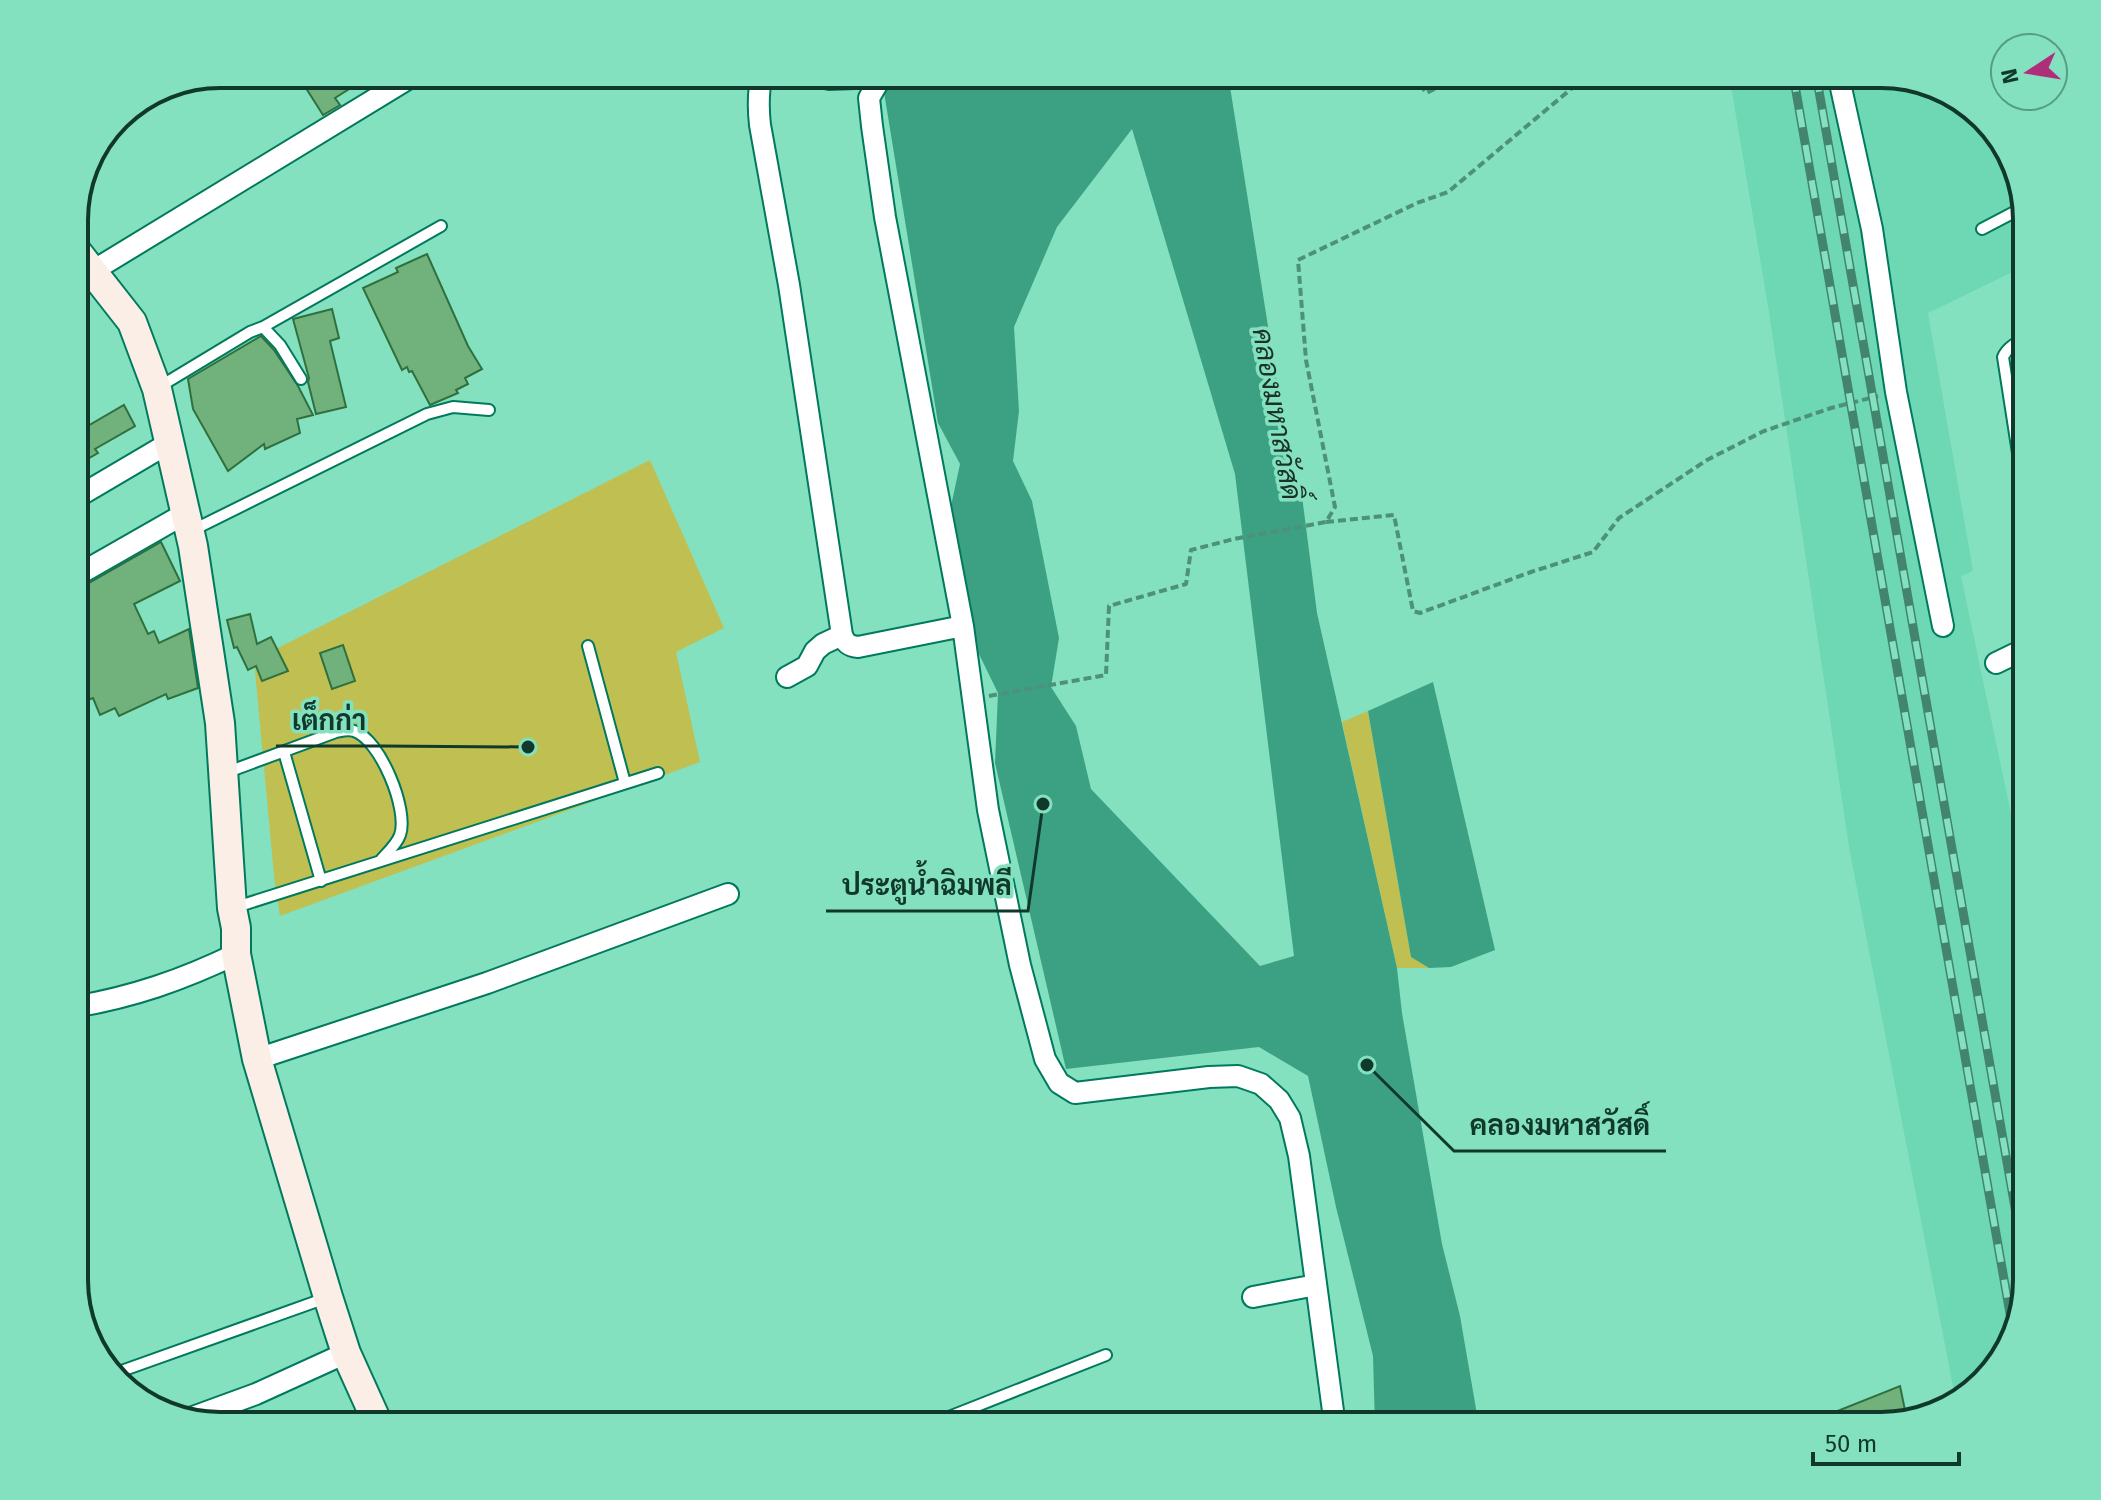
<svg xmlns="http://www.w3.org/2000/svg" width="2101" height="1500" font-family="'Fira Sans',Sarabun,sans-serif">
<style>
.built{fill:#6ed7b3}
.green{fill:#c0bf52}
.water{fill:#3ca182;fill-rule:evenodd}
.building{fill:#71b27c;stroke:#30703e;stroke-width:2}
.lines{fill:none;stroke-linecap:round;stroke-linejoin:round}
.lane-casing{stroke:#01795d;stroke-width:14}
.street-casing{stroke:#01795d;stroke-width:24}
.secondary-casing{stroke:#01795d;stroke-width:32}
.path{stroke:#4d9179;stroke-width:4;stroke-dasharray:8 4;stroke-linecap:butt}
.lane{stroke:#fff;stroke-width:10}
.street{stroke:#fff;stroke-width:20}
.secondary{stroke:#fbeee7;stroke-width:28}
.rail-casing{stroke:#43846e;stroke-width:9}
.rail{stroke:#83e1bf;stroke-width:6;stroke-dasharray:18;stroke-linecap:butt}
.labels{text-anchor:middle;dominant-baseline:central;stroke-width:7;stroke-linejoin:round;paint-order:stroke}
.water-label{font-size:28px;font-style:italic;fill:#1b322a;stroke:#83e1bf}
.rim{fill:none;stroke:#10392c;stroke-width:4}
.leader{fill:none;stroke:#10392c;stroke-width:3}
.callout-dot{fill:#10392c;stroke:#83e1bf;stroke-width:3}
.callout-label{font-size:28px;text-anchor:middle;font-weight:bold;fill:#10392c;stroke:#83e1bf;stroke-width:7;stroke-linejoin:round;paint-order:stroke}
</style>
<rect width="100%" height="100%" fill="#83e1bf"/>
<path class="built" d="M 1729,74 L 1881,74 L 1969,104 L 2012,155 L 2027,220 L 2027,265 L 1928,313 L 1973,571 L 1961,576 L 2027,890 L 2027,1280 L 1997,1368 L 1956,1402 L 1849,847 L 1769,312 Z"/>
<path class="green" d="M 650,460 L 724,628 L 676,652 L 700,762 L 280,916 L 275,886 L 254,660 Z
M 1368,711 L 1411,956 L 1429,968 L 1397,968 L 1342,722 Z"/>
<path class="water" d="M 940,74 L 1228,74 L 1277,383 L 1302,496 L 1317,613 L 1397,968 L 1402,1013 L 1442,1244 L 1460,1316 L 1479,1426 L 1375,1426 L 1373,1356 L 1336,1207 L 1308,1076 L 1259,1047 L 1066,1069 L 995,763 L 998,693 L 976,648 L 951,506 L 960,464 L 938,423 L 883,86 ZM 1132,129 L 1235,474 L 1294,956 L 1260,966 L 1091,789 L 1076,726 L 1051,687 L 1059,638 L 1032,501 L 1013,461 L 1019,411 L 1014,327 L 1057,227 Z
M 1433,682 L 1495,950 L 1451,967 L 1429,968 L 1411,957 L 1368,711 Z"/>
<path class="building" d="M 297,74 L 373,74 L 335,98 L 340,105 L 323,115 Z
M 427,254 L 468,346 L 482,369 L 465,378 L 468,384 L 456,390 L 458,393 L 430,405 L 412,371 L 409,372 L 407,367 L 402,370 L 363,288 L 398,272 L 396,268 Z
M 332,309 L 339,338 L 330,341 L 346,407 L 316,414 L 308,382 L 309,378 L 293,319 Z
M 261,336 L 274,350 L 298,386 L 313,415 L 297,419 L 300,433 L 265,449 L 264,444 L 228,471 L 193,409 L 188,379 Z
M 124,405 L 135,426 L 95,449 L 98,453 L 79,464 L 74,456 L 74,434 Z
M 161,542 L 180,581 L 134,604 L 148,634 L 154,631 L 159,643 L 189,629 L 198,688 L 168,699 L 166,694 L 119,716 L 115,708 L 100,715 L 93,698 L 74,705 L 74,590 L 80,588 Z
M 250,614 L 257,644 L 271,637 L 288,671 L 262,681 L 256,666 L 248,670 L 237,647 L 234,648 L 227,620 Z
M 343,645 L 355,681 L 332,689 L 320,653 Z
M 1900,1386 L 1907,1420 L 1881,1426 L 1800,1426 Z"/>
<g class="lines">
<g class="lane-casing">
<path id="lane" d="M 1982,229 L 2024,207
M 263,327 L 441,226
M 2027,337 C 2018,342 2007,347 2003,357 L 2022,479 L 2027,495
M 159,387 L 250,332 L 263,327 L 280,345 L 301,379
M 191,531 L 427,414 L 453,407 L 489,410
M 588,646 L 625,783
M 284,752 L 321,881
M 225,773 L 336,732 C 341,731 349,729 354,731 C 380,739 409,810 400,835 C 397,844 387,853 381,860
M 233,908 L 658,773
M 113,1374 L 326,1298
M 926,1426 L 1106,1355"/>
</g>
<g class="street-casing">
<path id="street" d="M 762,74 C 758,91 758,107 760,125 L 789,285 L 842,635 C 845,643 849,646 858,647 L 963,626
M 821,74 L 829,79 L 881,77
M 883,74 L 869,98 L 872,126 L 885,217 L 963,626 L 988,810 L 1020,965 L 1045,1059 L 1059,1083 L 1075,1093 L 1209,1077 L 1238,1076 L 1261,1084 L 1279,1100 L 1290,1118 L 1299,1156 L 1335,1426
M 1838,74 L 1872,229 L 1896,392 L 1943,626
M 91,272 L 416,74
M 74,499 L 169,443
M 74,577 L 186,513
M 1996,663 L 2027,648
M 787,677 L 807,666 L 815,651 L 823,644 L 842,635
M 74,1007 C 133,997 182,980 236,954
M 257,1059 L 487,983 L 728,894
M 1253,1297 L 1316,1285
M 193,1417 L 256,1394 L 346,1353"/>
</g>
<g class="secondary-casing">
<path id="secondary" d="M 74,248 L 132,322 L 157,389 L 193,546 L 220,723 L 232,908 L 236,928 L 236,954 L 257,1059 L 328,1297 L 346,1353 L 379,1426"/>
</g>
<path class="path" d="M 1414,74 L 1426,93 L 1466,74
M 1326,522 L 1394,515 L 1413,611 L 1420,613 L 1531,572 L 1593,552 L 1619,518 L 1707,460 L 1764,431 L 1831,408 L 1878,396
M 989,696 L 1106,675 L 1109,606 L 1186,584 L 1191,550 L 1234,539 L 1326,522 L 1335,507 L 1306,360 L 1298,260 L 1417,203 L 1448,192 L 1589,74"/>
<use href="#lane" class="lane"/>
<use href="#street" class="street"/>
<use href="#secondary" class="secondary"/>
<g class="rail-casing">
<path id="rail" d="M 1793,74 L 2012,1325
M 1816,74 L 2027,1276"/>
</g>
<use href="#rail" class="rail"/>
</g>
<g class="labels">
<g class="water-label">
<text transform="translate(1277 414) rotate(80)">คลองมหาสวัสดิ์</text>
</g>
</g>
<path d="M0 0H2101V1500H0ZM220 88H1881A132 132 0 0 1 2013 220V1280A132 132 0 0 1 1881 1412H220A132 132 0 0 1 88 1280V220A132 132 0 0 1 220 88Z" fill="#83e1bf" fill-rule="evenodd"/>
<path class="rim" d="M220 88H1881A132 132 0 0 1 2013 220V1280A132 132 0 0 1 1881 1412H220A132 132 0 0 1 88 1280V220A132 132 0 0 1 220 88Z"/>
<path class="leader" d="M528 747L382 746H276M1043 804L1028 911H826M1367 1065L1454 1151H1666"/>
<g class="callout-dot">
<circle cx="528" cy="747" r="8"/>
<circle cx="1043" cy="804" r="8"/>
<circle cx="1367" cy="1065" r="8"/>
</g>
<g class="callout-label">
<text x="329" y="730">เต็กก่า</text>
<text x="927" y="895">ประตูน้ำฉิมพลี</text>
<text x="1560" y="1135">คลองมหาสวัสดิ์</text>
</g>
<g transform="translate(2029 72) rotate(258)"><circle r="38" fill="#83e1bf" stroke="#559e84" stroke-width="2"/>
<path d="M0-6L14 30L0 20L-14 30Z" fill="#af2e7a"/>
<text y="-12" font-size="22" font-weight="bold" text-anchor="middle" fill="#10392c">N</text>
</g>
<path d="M1813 1452v12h146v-12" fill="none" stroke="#10392c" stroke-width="4"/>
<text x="1825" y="1452" font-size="24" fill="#10392c" stroke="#83e1bf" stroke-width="6" paint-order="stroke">50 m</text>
</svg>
